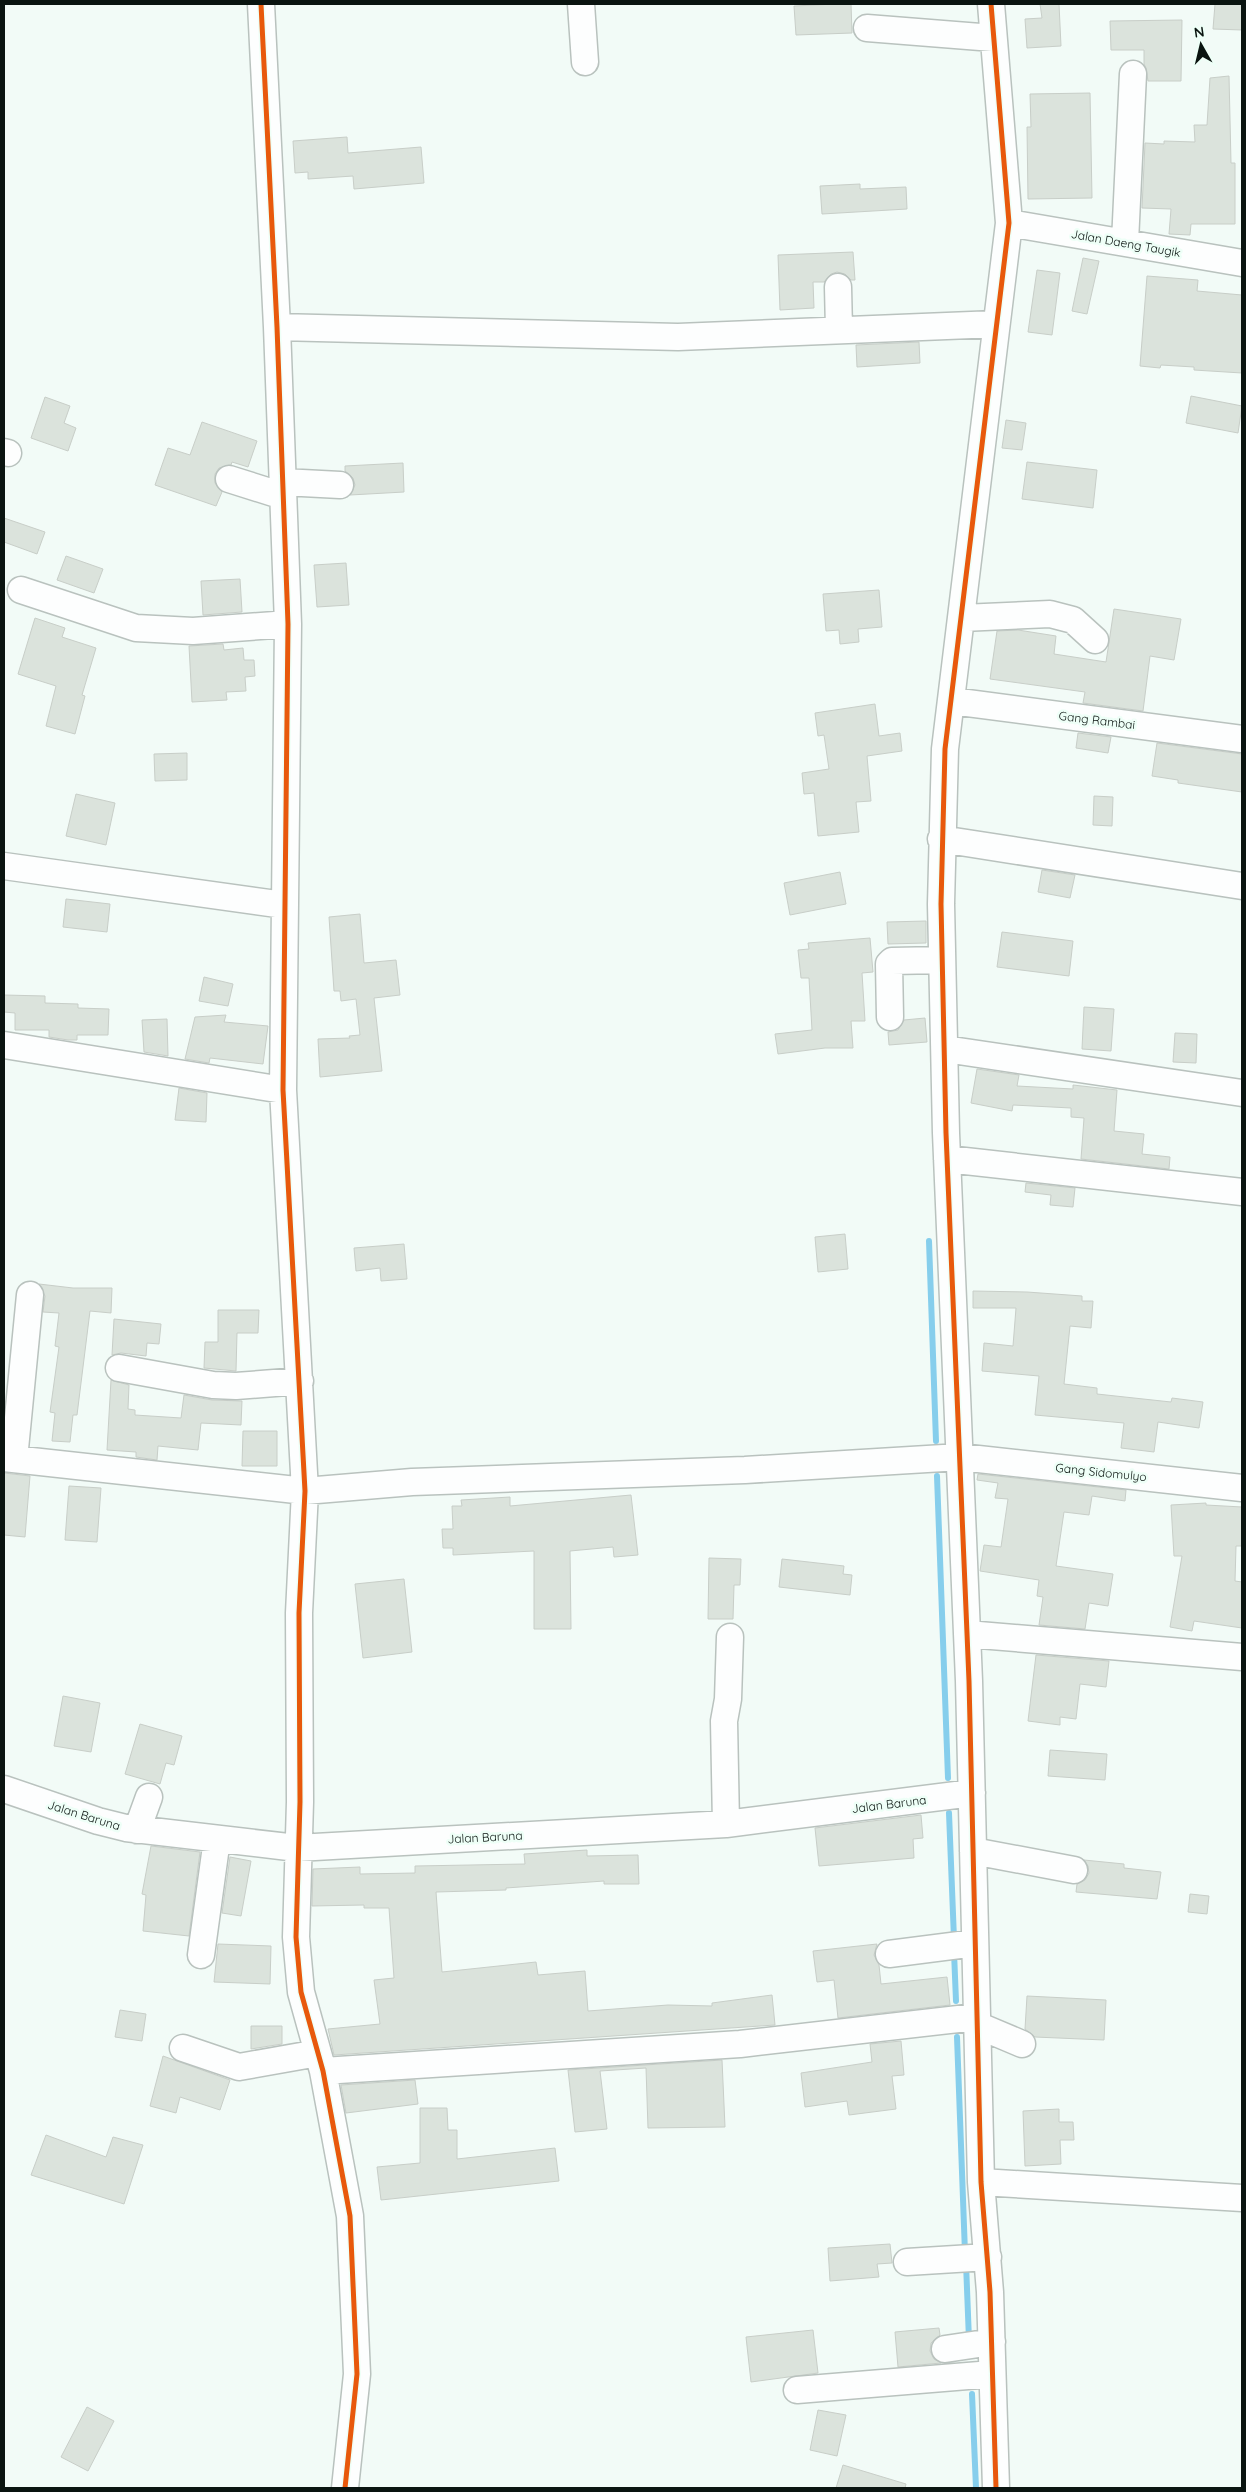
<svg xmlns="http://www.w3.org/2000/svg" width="1246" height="2492" font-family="Quicksand,sans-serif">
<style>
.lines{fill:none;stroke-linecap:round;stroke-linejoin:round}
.stream{stroke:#86ceec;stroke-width:6}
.building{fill:#dbe3dc;stroke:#c8cec8}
.minor-casing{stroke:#b9c2be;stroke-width:29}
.minor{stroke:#fdfefe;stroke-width:26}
.cycleway-casing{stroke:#eefff7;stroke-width:8}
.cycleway{stroke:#e8590c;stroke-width:5}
.labels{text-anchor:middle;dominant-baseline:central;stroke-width:5;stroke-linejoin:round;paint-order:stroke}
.street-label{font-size:12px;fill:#0a1410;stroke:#eefff7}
</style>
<rect width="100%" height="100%" fill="#f2fbf7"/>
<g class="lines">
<path class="stream" d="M 929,1241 L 936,1441
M 937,1476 L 948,1778
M 949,1813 L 954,1939
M 954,1952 L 956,2001
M 957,2037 L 965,2253
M 966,2263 L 969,2340
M 972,2394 L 976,2488"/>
</g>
<path class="building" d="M 835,4 L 851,4 L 852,33 L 796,35 L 794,6 Z
M 1040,4 L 1059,4 L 1061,46 L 1027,48 L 1025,19 L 1042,18 Z
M 1215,4 L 1242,4 L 1242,30 L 1213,29 Z
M 1182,20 L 1181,81 L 1148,81 L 1146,68 L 1144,64 L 1144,50 L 1111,50 L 1110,21 Z
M 1229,76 L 1231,163 L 1235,163 L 1235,224 L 1191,224 L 1190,235 L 1169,234 L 1171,209 L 1142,208 L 1145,143 L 1164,144 L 1164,141 L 1195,142 L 1194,125 L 1207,125 L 1210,78 Z
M 1090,93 L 1092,198 L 1028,199 L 1027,127 L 1031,127 L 1030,94 Z
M 347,137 L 348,153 L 421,147 L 424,183 L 354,189 L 353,176 L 308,179 L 308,172 L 295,173 L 293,141 Z
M 860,184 L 860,189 L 906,187 L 907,209 L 822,214 L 820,186 Z
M 853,252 L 855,280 L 851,280 L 845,274 L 837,272 L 831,274 L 824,282 L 813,282 L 814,308 L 780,310 L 778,255 Z
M 1083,258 L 1099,261 L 1087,314 L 1072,311 Z
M 1037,270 L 1060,273 L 1052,335 L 1028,332 Z
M 1147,276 L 1198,280 L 1197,291 L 1242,295 L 1242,373 L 1194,370 L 1194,367 L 1161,365 L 1160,368 L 1140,366 Z
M 919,342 L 920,363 L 857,367 L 856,345 Z
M 1191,396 L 1242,406 L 1238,433 L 1186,423 Z
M 45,397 L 70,406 L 64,423 L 76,428 L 68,451 L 31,438 Z
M 1006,420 L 1026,423 L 1022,450 L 1002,448 Z
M 202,422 L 257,441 L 248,467 L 232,462 L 231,465 L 219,468 L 215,474 L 215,483 L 222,492 L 216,506 L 155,485 L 168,448 L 190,455 Z
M 1027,462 L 1097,470 L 1093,508 L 1022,499 Z
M 403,463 L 404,492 L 350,495 L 355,485 L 353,478 L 345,471 L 345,466 Z
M 4,518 L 45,532 L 37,554 L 4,542 Z
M 66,556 L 103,569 L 94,593 L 57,580 Z
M 346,563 L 349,605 L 317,607 L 314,565 Z
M 240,579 L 242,612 L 203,615 L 201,581 Z
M 879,590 L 882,627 L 858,629 L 859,642 L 840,644 L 839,630 L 826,631 L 823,594 Z
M 1114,609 L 1181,619 L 1174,660 L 1150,656 L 1143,711 L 1083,703 L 1085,692 L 990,679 L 997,631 L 1018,630 L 1056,636 L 1054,654 L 1106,662 Z
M 35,618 L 65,628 L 62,637 L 96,648 L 82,695 L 85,696 L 75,734 L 46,726 L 56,686 L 18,674 Z
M 223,644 L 224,650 L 243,648 L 244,660 L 254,660 L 255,676 L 245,677 L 246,691 L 226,692 L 227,700 L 192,702 L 189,646 Z
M 875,704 L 879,736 L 900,733 L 902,751 L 867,756 L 871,801 L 856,802 L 859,832 L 818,836 L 814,793 L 804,794 L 802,773 L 829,769 L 824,735 L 818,736 L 815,713 Z
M 1078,733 L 1111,737 L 1108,753 L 1076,748 Z
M 1157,743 L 1242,754 L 1242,792 L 1178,783 L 1178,780 L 1152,776 Z
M 187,753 L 187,780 L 155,781 L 154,754 Z
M 76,794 L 115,803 L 106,845 L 66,836 Z
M 1094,796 L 1113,797 L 1112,826 L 1093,825 Z
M 1042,870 L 1075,875 L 1070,898 L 1038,892 Z
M 840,872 L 846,904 L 790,915 L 784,883 Z
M 66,899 L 110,904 L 107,932 L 63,927 Z
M 360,914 L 364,963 L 396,960 L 400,995 L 374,998 L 382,1071 L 320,1077 L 318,1039 L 350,1038 L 349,1036 L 360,1035 L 356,999 L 341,1001 L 340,991 L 334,991 L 329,917 Z
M 926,921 L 926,943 L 888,944 L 887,922 Z
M 1002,932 L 1073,941 L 1069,976 L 997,967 Z
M 870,938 L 873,972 L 862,973 L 865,1021 L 851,1021 L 853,1048 L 825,1048 L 778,1054 L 775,1034 L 812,1030 L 809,978 L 801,978 L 798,950 L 809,949 L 808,943 Z
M 204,977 L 233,984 L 228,1006 L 199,1001 Z
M 4,995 L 45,996 L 45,1003 L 78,1004 L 78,1008 L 109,1009 L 108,1035 L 77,1035 L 77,1040 L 68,1040 L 49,1037 L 49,1030 L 15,1030 L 15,1013 L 4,1012 Z
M 1084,1007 L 1114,1009 L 1111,1051 L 1082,1049 Z
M 226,1015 L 224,1022 L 268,1026 L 263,1064 L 210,1058 L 209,1063 L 185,1059 L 195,1017 Z
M 925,1018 L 927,1042 L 889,1045 L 888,1032 L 898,1030 L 904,1020 Z
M 167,1019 L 168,1056 L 144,1052 L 142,1020 Z
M 1175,1033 L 1197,1034 L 1196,1063 L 1173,1062 Z
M 977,1069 L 1019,1075 L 1017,1086 L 1073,1089 L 1073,1085 L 1117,1090 L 1114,1131 L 1144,1134 L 1142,1154 L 1170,1157 L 1169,1169 L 1081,1159 L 1084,1118 L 1071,1117 L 1071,1108 L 1013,1105 L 1012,1111 L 971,1103 Z
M 179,1088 L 207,1093 L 206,1122 L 175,1120 Z
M 1026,1183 L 1075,1188 L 1073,1207 L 1050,1205 L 1051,1195 L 1025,1192 Z
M 845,1234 L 848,1269 L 818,1272 L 815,1237 Z
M 404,1244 L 407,1279 L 381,1281 L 380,1268 L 356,1271 L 354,1248 Z
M 39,1284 L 73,1288 L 112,1288 L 111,1313 L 90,1311 L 77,1415 L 73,1415 L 70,1442 L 52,1441 L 55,1413 L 50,1412 L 59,1347 L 55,1346 L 59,1313 L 43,1312 L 45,1296 Z
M 973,1291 L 1027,1292 L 1082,1296 L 1082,1301 L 1093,1301 L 1091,1328 L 1070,1326 L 1064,1384 L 1097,1388 L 1097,1394 L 1171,1402 L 1172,1398 L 1203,1402 L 1199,1428 L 1158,1422 L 1154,1452 L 1121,1448 L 1124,1423 L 1035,1415 L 1039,1376 L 982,1371 L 984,1343 L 1013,1346 L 1016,1308 L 973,1308 Z
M 218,1310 L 259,1310 L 258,1333 L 237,1333 L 236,1371 L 204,1368 L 205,1342 L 218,1342 Z
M 114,1319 L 161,1324 L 159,1344 L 147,1343 L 146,1356 L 121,1353 L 112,1355 Z
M 111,1380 L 129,1385 L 128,1409 L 135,1410 L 135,1415 L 181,1418 L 184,1395 L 212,1400 L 242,1401 L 241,1425 L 201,1423 L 198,1450 L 158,1446 L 157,1460 L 136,1457 L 136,1452 L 107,1450 Z
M 243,1431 L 277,1431 L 277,1466 L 242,1466 Z
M 4,1473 L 30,1476 L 25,1537 L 4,1535 Z
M 978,1474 L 1126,1490 L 1125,1501 L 1092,1496 L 1089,1515 L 1064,1512 L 1056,1566 L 1113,1574 L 1108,1606 L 1089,1603 L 1085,1629 L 1039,1625 L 1043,1597 L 1037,1596 L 1039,1580 L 980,1571 L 984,1545 L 1001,1547 L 1008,1499 L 995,1498 L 998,1483 L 977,1480 Z
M 69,1486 L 101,1488 L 97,1542 L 65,1540 Z
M 631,1495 L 638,1555 L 614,1557 L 613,1547 L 570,1551 L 571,1629 L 534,1629 L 534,1551 L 453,1555 L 453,1548 L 443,1548 L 442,1529 L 453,1529 L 452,1506 L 462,1506 L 461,1500 L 510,1497 L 510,1506 Z
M 1206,1503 L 1206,1505 L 1242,1507 L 1242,1546 L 1236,1546 L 1235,1581 L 1242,1582 L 1242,1628 L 1194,1621 L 1192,1631 L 1170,1627 L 1182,1556 L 1174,1556 L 1171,1505 Z
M 709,1558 L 741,1559 L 740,1585 L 734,1585 L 733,1619 L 708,1619 Z
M 782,1559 L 844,1566 L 843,1574 L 852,1575 L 850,1595 L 779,1587 Z
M 404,1579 L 412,1652 L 363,1658 L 355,1584 Z
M 1036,1655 L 1109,1661 L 1106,1687 L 1080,1684 L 1076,1719 L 1060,1717 L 1060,1725 L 1028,1721 Z
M 63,1696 L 100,1703 L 91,1752 L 54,1746 Z
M 140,1724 L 182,1736 L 174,1765 L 166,1763 L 160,1784 L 125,1774 Z
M 1050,1750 L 1107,1754 L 1105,1780 L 1048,1776 Z
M 921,1815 L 923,1838 L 913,1839 L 914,1858 L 819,1866 L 815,1828 Z
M 151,1846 L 200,1852 L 189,1936 L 143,1931 L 146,1895 L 142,1894 Z
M 587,1850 L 587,1856 L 638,1855 L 639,1884 L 604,1884 L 604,1881 L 506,1888 L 506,1890 L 436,1892 L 442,1972 L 536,1962 L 538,1975 L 585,1971 L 588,2011 L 668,2005 L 712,2006 L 712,2003 L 772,1995 L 775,2025 L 334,2055 L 328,2029 L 380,2024 L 374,1980 L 394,1978 L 389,1908 L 364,1908 L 364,1905 L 312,1906 L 313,1869 L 360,1867 L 360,1874 L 415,1873 L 415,1866 L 525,1864 L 524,1854 Z
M 230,1857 L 251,1861 L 241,1916 L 222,1913 Z
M 1084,1860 L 1124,1864 L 1124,1868 L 1161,1872 L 1157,1899 L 1076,1892 L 1077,1884 L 1085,1880 L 1089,1873 L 1088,1866 Z
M 1190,1894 L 1209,1896 L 1207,1914 L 1188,1912 Z
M 218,1944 L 271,1946 L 270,1984 L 214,1982 Z
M 877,1944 L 874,1955 L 879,1965 L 881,1984 L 947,1977 L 950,2005 L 838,2018 L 834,1980 L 817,1982 L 813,1951 Z
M 1027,1996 L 1106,2000 L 1104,2040 L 1035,2037 L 1025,2029 Z
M 120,2010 L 146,2014 L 142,2041 L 115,2037 Z
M 251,2026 L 282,2026 L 282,2044 L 251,2049 Z
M 901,2041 L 904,2075 L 892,2076 L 896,2109 L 849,2115 L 847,2101 L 805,2107 L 801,2073 L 872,2062 L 870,2044 Z
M 163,2056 L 230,2080 L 220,2110 L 180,2097 L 176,2113 L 150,2106 Z
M 722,2060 L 725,2127 L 648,2128 L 646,2068 L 600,2071 L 607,2129 L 575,2132 L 568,2070 Z
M 415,2080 L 418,2104 L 346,2113 L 341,2085 Z
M 420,2108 L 447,2108 L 448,2130 L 457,2130 L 457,2159 L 555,2148 L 559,2181 L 381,2200 L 377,2167 L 420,2163 Z
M 1059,2109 L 1059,2122 L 1073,2122 L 1074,2140 L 1060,2140 L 1061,2164 L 1025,2166 L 1023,2111 Z
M 46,2135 L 106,2157 L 113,2137 L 143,2145 L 124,2204 L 31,2175 Z
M 890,2244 L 892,2263 L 877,2264 L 879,2277 L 830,2281 L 828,2248 Z
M 939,2328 L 940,2335 L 931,2343 L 930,2351 L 934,2359 L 941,2363 L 898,2367 L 895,2332 Z
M 813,2330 L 818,2373 L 751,2382 L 746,2337 Z
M 87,2407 L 114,2421 L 88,2471 L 61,2457 Z
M 818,2410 L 846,2415 L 837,2456 L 810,2450 Z
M 843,2465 L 906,2484 L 905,2488 L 836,2488 Z"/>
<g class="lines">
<g class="minor-casing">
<path id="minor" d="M 261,4 L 277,327 L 288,624 L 283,1090 L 305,1491 L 299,1613 L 300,1802 L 296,1937 L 301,1992 L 323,2071 L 350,2216 L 357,2374 L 345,2488
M 581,4 L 585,62
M 991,4 L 1009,223 L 945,749 L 941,904 L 946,1133 L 969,1681 L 981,2182 L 990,2292 L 996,2488
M 867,28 L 993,38
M 1009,223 L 1242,263
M 1125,242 L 1133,74
M 838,287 L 839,330
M 277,327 L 678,337 L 996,324
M 4,452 L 8,453
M 229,479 L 283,496
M 283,482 L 340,485
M 21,590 L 136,628 L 193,631 L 288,624
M 962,618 L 1050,614 L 1073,620 L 1095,640
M 952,701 L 1242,739
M 941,839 L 1242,886
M 4,866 L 284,905
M 890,1017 L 889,964 L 892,961 L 942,960
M 4,1045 L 283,1090
M 945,1049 L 1242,1093
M 947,1159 L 1242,1192
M 119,1368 L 213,1385 L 236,1386 L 300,1381
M 4,1458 L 305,1491 L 412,1482 L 745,1470 L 960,1457 L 1242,1488
M 14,1459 L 30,1295
M 967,1634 L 1242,1657
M 4,1789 L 98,1821 L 126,1828 L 297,1848 L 726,1824 L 972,1793
M 726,1824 L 724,1721 L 728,1699 L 730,1637
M 137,1830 L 149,1797
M 973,1851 L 1074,1870
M 889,1954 L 975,1943
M 201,1955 L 217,1839
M 977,2025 L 1022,2044
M 183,2048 L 239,2067 L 318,2053
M 323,2071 L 740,2044 L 976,2017
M 981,2182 L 1242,2198
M 907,2262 L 988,2257
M 945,2349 L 992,2342
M 797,2390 L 992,2374"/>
</g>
<use href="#minor" class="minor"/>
<g class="cycleway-casing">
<path id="cycleway" d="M 261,4 L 277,327 L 288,624 L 283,1090 L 305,1491 L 299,1613 L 300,1802 L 296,1937 L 301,1992 L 323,2071 L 350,2216 L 357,2374 L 345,2488
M 991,4 L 1009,223 L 945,749 L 941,904 L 946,1133 L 969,1681 L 981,2182 L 990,2292 L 996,2488"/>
</g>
<use href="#cycleway" class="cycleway"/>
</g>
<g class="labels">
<g class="street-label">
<text transform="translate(1126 243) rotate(10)">Jalan Daeng Taugik</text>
<text transform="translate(1097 720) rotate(7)">Gang Rambai</text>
<text transform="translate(1101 1472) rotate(6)">Gang Sidomulyo</text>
<text transform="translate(889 1804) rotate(-7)">Jalan Baruna</text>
<text transform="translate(84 1815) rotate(17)">Jalan Baruna</text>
<text transform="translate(485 1837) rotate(-3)">Jalan Baruna</text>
</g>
</g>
<rect width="1246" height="2492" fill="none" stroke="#0a1410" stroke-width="10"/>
<g transform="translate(1201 45) rotate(352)" stroke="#eefff7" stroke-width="4" paint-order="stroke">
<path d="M0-4L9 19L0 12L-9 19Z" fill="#0a1410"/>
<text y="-8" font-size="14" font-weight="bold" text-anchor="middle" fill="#0a1410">N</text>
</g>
</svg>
